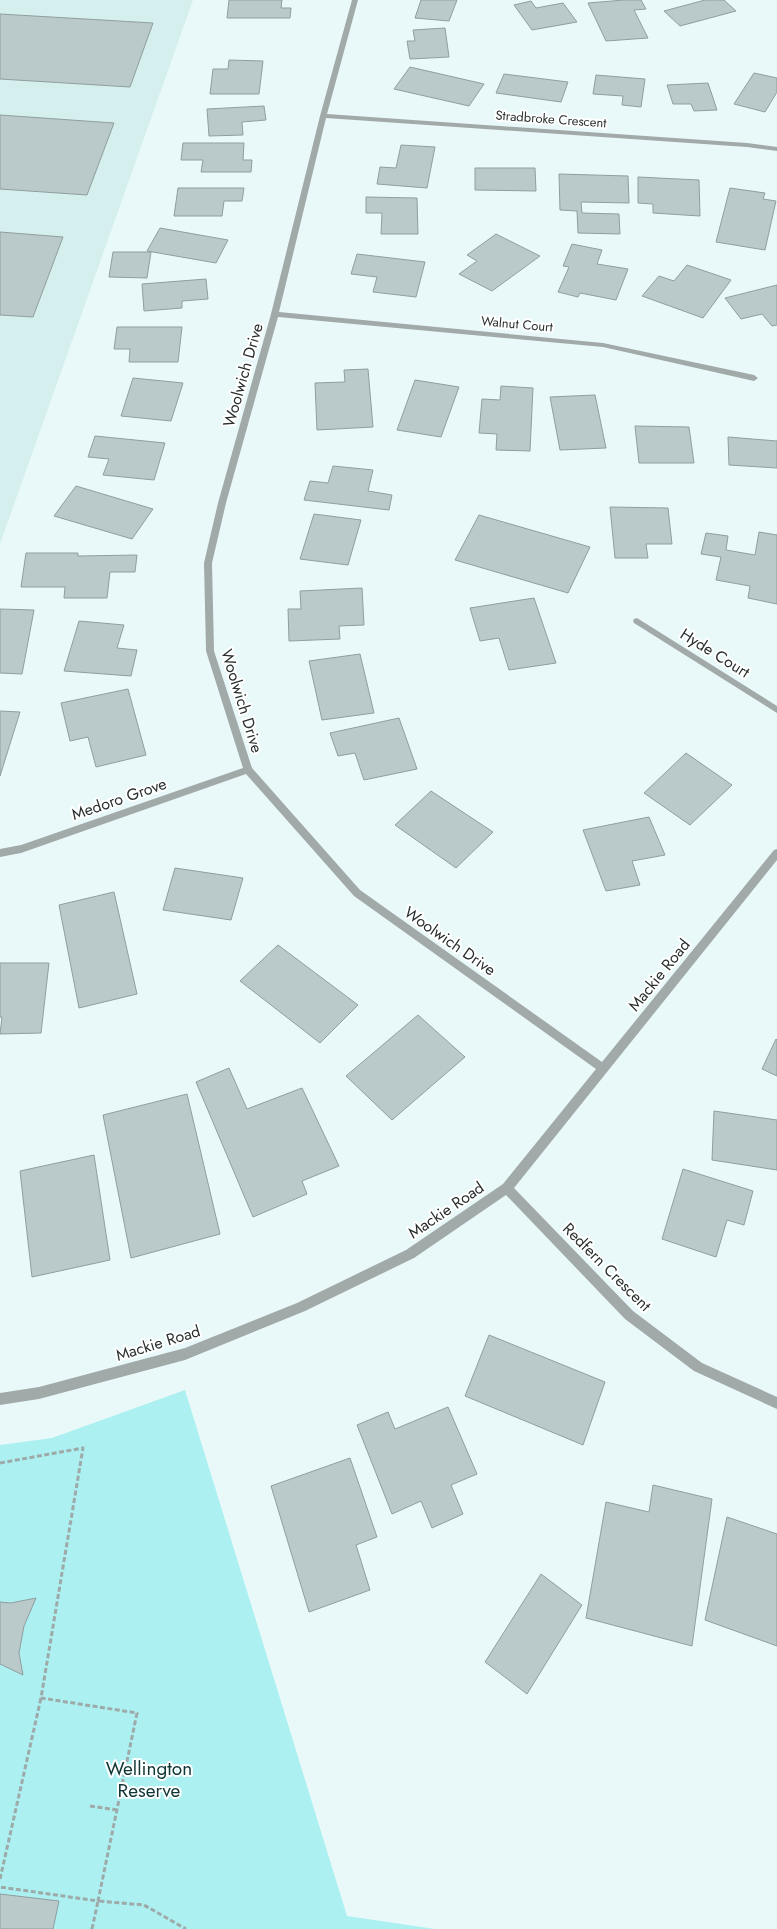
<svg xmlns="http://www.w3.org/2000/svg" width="777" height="1929" font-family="Jost,sans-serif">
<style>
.built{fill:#d5efef}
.green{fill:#acf0f1}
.building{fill:#bacaca;stroke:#8f9e9e}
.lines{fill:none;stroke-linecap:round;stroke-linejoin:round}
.path{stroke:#9eaaaa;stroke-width:3;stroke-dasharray:5 2.5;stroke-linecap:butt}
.street{fill:#a2a9a9;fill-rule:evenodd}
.labels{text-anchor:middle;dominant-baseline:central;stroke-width:4;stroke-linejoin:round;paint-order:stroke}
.far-street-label{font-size:13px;fill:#282e2e;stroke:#fff}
.street-label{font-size:16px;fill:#282e2e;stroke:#fff}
.near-park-label{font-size:19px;fill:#0f3636;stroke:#fff}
</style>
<rect width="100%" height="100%" fill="#e9f9f9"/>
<path class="built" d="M 0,0 L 193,0 L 0,544 Z"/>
<path class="green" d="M 185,1390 L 347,1916 L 435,1929 L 0,1929 L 0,1445 L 52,1438 Z"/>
<path class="building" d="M 229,0 L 282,0 L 281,8 L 291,8 L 290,18 L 227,18 Z
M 421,0 L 457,0 L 449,21 L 415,18 Z
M 624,0 L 641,0 L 646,9 L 634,10 L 648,38 L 606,41 L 588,3 Z
M 705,0 L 724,0 L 736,11 L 680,26 L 664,11 Z
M 531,1 L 536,8 L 563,3 L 577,22 L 532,30 L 514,5 Z
M 0,14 L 153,23 L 130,87 L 0,79 Z
M 445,28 L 449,57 L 410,59 L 407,41 L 415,41 L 413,30 Z
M 229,60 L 263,61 L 259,94 L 210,94 L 213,69 L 228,69 Z
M 410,67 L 484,84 L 469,106 L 394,89 Z
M 754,73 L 777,78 L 777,92 L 765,112 L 734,104 Z
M 504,74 L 568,82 L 561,102 L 496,93 Z
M 596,75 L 645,79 L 641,107 L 622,105 L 623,96 L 593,94 Z
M 708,83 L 717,110 L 694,111 L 691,104 L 673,104 L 667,85 Z
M 264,106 L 266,120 L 242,122 L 243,135 L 209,136 L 207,109 Z
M 0,115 L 114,123 L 87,195 L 0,189 Z
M 183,143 L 244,143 L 243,160 L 252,160 L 251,172 L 201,172 L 203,160 L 181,160 Z
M 401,145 L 435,147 L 427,188 L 377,184 L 380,167 L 396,168 Z
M 475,168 L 535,168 L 536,191 L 475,190 Z
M 559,174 L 628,176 L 629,203 L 581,202 L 582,213 L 619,214 L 620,234 L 578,233 L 577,211 L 560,210 Z
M 638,177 L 699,180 L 700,216 L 653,213 L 653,204 L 638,203 Z
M 178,188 L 244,188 L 242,201 L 224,201 L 222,216 L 174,216 Z
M 730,188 L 765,193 L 763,199 L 776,201 L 765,250 L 716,242 Z
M 366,197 L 417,198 L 418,234 L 381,234 L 382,213 L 366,213 Z
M 160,228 L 228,240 L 216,263 L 147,251 Z
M 0,232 L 63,237 L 33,317 L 0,315 Z
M 496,234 L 540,256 L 492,291 L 459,274 L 477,261 L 467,255 Z
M 572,244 L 602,250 L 597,264 L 628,269 L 616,300 L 580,293 L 578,297 L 558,292 L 569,267 L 563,266 Z
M 113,252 L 151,252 L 147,278 L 109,277 Z
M 357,254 L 425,262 L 416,297 L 373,292 L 377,277 L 351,274 Z
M 687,265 L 731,280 L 703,318 L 642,296 L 659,276 L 674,281 Z
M 206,279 L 208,299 L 182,301 L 182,308 L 144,311 L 142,284 Z
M 777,285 L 777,325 L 772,326 L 762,314 L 741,319 L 725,298 Z
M 117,327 L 182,327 L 178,362 L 129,362 L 130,349 L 114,349 Z
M 368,369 L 373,427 L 317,430 L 315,383 L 345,382 L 344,370 Z
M 133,378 L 183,383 L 171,421 L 121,416 Z
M 415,380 L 459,387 L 441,437 L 397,430 Z
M 501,386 L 533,388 L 530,451 L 496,450 L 497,434 L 479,433 L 482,399 L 500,400 Z
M 595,395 L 606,448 L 560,450 L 550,397 Z
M 635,426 L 689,427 L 694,463 L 639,463 Z
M 95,436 L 165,443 L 154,480 L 103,475 L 109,459 L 88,457 Z
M 728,437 L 777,441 L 777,468 L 729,465 Z
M 333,466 L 373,470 L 368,491 L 392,495 L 389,510 L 304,500 L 310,481 L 328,483 Z
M 76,486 L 153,509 L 132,539 L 54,516 Z
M 610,507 L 668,508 L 672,544 L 646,544 L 648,558 L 615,558 Z
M 314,514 L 361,520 L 348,565 L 300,559 Z
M 479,515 L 590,547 L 568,593 L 455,560 Z
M 759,532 L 777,535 L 777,604 L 748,598 L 750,586 L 716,580 L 721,557 L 701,554 L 706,533 L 728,536 L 726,550 L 755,555 Z
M 26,553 L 78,553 L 78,556 L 137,555 L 135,572 L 110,572 L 107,598 L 64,598 L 65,587 L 21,587 Z
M 362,588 L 364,625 L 339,626 L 340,639 L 289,641 L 288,609 L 301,609 L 300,591 Z
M 534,598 L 556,663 L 509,670 L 499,638 L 480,641 L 470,608 Z
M 0,609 L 34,610 L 22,674 L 0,673 Z
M 79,621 L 124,625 L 117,648 L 137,650 L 131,676 L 64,671 Z
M 360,654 L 374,713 L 322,720 L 309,661 Z
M 128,689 L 146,755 L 96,767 L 88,737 L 70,741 L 61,703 Z
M 0,711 L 20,712 L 0,776 Z
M 399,718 L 417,769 L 364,780 L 355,753 L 338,756 L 330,733 Z
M 686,753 L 732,785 L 690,825 L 644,793 Z
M 431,791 L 493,832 L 456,868 L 395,825 Z
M 649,817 L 665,855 L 632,861 L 640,885 L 606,891 L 583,830 Z
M 175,868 L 243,878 L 231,920 L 163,910 Z
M 114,892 L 137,994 L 79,1008 L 59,905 Z
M 278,945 L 358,1005 L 320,1043 L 240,981 Z
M 0,963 L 49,963 L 41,1033 L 0,1034 L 2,1017 L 0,1017 Z
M 418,1015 L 465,1057 L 392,1120 L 346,1076 Z
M 776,1039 L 777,1040 L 777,1076 L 762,1069 Z
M 229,1068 L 247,1109 L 302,1088 L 339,1166 L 302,1181 L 307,1194 L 253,1217 L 196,1082 Z
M 187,1094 L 220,1234 L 131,1258 L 103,1115 Z
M 714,1111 L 777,1120 L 777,1170 L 712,1160 Z
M 94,1155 L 110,1260 L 32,1277 L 20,1171 Z
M 683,1169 L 753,1191 L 744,1225 L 727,1220 L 716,1257 L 662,1239 Z
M 489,1335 L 605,1382 L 583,1445 L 465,1396 Z
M 448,1407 L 477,1474 L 451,1485 L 463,1514 L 432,1528 L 421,1501 L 392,1514 L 357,1425 L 388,1412 L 395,1429 Z
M 350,1458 L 377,1537 L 356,1545 L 370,1590 L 309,1612 L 271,1486 Z
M 653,1485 L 712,1499 L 692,1646 L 586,1618 L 606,1502 L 649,1512 Z
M 727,1517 L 777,1534 L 777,1646 L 705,1620 Z
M 541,1574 L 582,1605 L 527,1694 L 485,1662 Z
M 36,1598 L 24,1626 L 19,1653 L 23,1675 L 0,1664 L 0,1602 L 11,1603 Z
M 0,1894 L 59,1901 L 53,1929 L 0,1929 Z"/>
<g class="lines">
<path class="path" d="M 0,1463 L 83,1448 L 41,1698 L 137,1713 L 98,1901 L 0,1887
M 90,1806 L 117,1810
M 0,1879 L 41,1698
M 92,1929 L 98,1901 L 144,1905 L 186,1929"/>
<path class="street" d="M 352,0 L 358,0 L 327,114 L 747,143 L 777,147 L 777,151 L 747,147 L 326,118 L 279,312 L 603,343 L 754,375 L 758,378 L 754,381 L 603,347 L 278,317 L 226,503 L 212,563 L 214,651 L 252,768 L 360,890 L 602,1062 L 774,850 L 777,849 L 777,860 L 514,1188 L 633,1311 L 702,1363 L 777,1397 L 777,1409 L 694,1371 L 625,1319 L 506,1195 L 414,1258 L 305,1311 L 185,1360 L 39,1399 L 0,1405 L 0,1393 L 39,1387 L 185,1348 L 297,1303 L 406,1250 L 503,1184 L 596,1069 L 354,896 L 246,774 L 21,853 L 0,857 L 0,849 L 21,845 L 243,768 L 206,651 L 204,563 L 218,503 L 271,314 L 320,116 Z
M 637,618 L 777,706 L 777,713 L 634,623 L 633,621 L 634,619 Z"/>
</g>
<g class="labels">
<g class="far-street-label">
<text transform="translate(551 119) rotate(4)">Stradbroke Crescent</text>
<text transform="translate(517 324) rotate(5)">Walnut Court</text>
</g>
<g class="street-label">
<text transform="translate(243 375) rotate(-74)">Woolwich Drive</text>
<text transform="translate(715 653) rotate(32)">Hyde Court</text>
<text transform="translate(242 701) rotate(73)">Woolwich Drive</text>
<text transform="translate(119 799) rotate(-19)">Medoro Grove</text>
<text transform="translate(450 941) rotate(35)">Woolwich Drive</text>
<text transform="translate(659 975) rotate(-51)">Mackie Road</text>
<text transform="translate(446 1210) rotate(-34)">Mackie Road</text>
<text transform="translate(607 1267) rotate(45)">Redfern Crescent</text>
<text transform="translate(158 1343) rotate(-17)">Mackie Road</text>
</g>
<g class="near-park-label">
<text x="149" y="1768">Wellington<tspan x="149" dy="22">Reserve</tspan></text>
</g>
</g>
</svg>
